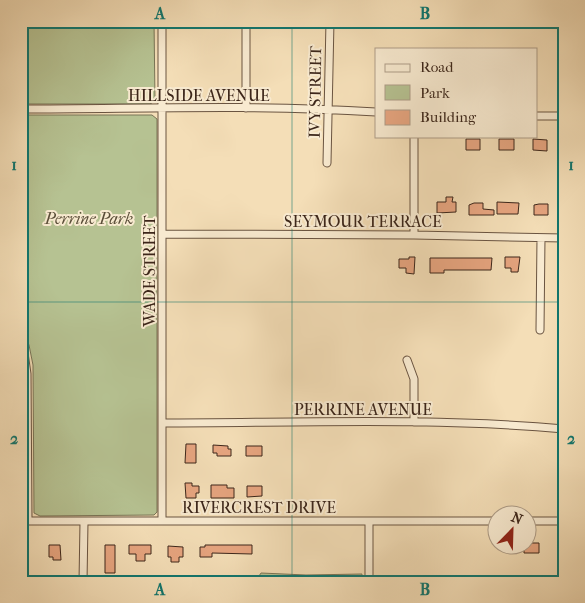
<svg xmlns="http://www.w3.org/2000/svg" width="585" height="603" font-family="'IM FELL French Canon',serif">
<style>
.green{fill:#b6c292;stroke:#797456}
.building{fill:#e7a580;stroke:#3c261a}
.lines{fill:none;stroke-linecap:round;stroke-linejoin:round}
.street-casing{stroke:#6a5441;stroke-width:9}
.street{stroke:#f8ead0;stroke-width:7}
.grid{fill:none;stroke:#0f766e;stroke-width:1;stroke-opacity:0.55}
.labels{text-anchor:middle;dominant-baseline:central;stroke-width:4;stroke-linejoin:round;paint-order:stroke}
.street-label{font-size:16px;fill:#3c261a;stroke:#f8ead0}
.park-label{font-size:16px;font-style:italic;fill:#5a4d38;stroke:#f8ead0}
.neatline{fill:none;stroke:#0f766e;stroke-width:2}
.grid-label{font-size:16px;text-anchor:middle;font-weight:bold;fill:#0f766e}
</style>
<rect width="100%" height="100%" fill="#f4deb7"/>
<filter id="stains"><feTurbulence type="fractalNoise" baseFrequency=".004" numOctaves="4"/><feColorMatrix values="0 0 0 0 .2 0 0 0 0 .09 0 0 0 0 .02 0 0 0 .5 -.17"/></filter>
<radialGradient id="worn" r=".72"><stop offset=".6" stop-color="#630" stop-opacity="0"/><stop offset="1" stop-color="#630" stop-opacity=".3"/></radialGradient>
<path class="green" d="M 21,21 L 154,21 L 155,101 L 150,104 L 21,104 Z
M 21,115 L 152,115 L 157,119 L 157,512 L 154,515 L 40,516 L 34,513 L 33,365 L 29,345 L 21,327 Z
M 261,573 L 306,575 L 362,574 L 361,582 L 255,582 Z"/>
<path class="building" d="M 466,139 L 480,139 L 480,150 L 466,150 Z
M 499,139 L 514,139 L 514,150 L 499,150 Z
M 533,139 L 547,140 L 547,151 L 533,150 Z
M 446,197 L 453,197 L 452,202 L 456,202 L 456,212 L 437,213 L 437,202 L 446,202 Z
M 497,202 L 519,203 L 518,214 L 497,214 Z
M 474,203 L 483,203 L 483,209 L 494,210 L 494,215 L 469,215 L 469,205 Z
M 539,204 L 548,204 L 548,215 L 534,215 L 534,205 Z
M 409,257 L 415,257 L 414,274 L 406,273 L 406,268 L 399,268 L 399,259 L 409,259 Z
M 505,257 L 520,257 L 518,272 L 511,272 L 511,268 L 505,268 Z
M 430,258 L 492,258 L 491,270 L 444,270 L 444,273 L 430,273 Z
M 186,444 L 196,444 L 196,463 L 185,463 Z
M 213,445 L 228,446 L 228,449 L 231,449 L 231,456 L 217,456 L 217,453 L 213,453 Z
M 246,446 L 262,446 L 262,456 L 246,456 Z
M 185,483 L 192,483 L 192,486 L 199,486 L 199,493 L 196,493 L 196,498 L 186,498 Z
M 211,485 L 227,485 L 227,488 L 234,488 L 234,498 L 211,498 Z
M 247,486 L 262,486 L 262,496 L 247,497 Z
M 528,543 L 539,543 L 539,553 L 524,553 L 524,546 L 528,546 Z
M 49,545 L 60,545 L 61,560 L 53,560 L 53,557 L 49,557 Z
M 105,545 L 115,545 L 115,573 L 105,573 Z
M 129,545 L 151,545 L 151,554 L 145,554 L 145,561 L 136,561 L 136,554 L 129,554 Z
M 205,545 L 252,545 L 252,554 L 212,553 L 212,557 L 200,557 L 200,547 L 205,547 Z
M 168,546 L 183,547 L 183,557 L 179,557 L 179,562 L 171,562 L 171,557 L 168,557 Z"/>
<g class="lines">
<g class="street-casing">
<path id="street" d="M 162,21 L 162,521
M 246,21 L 246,108
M 415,21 L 415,24 L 480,21
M 21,109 C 139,109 258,104 376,112
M 536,116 L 564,116
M 414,136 L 414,235
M 327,163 L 330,21
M 162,234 L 414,235 L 564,238
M 540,330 L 541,238
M 21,346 L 24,353 L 27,374 L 28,521
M 407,360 L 414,379 L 414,422
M 162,423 C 296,423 431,417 564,429
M 21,521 L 498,521
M 528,521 L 564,521
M 83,582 L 84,522
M 369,582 L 369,521"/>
</g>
<use href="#street" class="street"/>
</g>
<path class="grid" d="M 292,21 L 292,582M 21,302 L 564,302"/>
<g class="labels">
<g class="street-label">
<text transform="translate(315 92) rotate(-89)">IVY STREET</text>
<text x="199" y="95">HILLSIDE AVENUE</text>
<text x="363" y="221">SEYMOUR TERRACE</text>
<text transform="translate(149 271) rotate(-90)">WADE STREET</text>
<text x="363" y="409">PERRINE AVENUE</text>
<text x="259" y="507">RIVERCREST DRIVE</text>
</g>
<g class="park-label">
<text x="89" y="218">Perrine Park</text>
</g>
</g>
<rect width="585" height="603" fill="none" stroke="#f4deb7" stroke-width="55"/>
<rect x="375" y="48" width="162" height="90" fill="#f8ead0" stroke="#ad9c87"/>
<rect x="385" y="64" width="25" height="8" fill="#f8ead0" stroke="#ad9c87"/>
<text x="420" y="72" font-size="15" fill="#3c261a">Road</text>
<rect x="385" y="85" width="25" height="15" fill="#b6c292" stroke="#ad9c87"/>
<text x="420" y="98" font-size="15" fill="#3c261a">Park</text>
<rect x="385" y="110" width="25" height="15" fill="#e7a580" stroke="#ad9c87"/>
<text x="420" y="122" font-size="15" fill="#3c261a">Building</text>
<g transform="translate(512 530) rotate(23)"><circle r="24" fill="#f8ead0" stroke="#ad9c87"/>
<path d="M0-4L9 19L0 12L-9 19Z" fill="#8f2418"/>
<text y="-8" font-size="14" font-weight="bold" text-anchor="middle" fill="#3c261a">N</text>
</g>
<rect x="28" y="28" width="530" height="548" class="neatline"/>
<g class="grid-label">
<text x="160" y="19">A</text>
<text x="425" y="19">B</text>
<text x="14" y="170">1</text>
<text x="571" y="170">1</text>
<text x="14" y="444">2</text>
<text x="571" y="444">2</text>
<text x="160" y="595">A</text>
<text x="425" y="595">B</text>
</g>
<rect width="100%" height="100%" filter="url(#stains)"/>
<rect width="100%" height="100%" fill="url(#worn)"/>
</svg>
